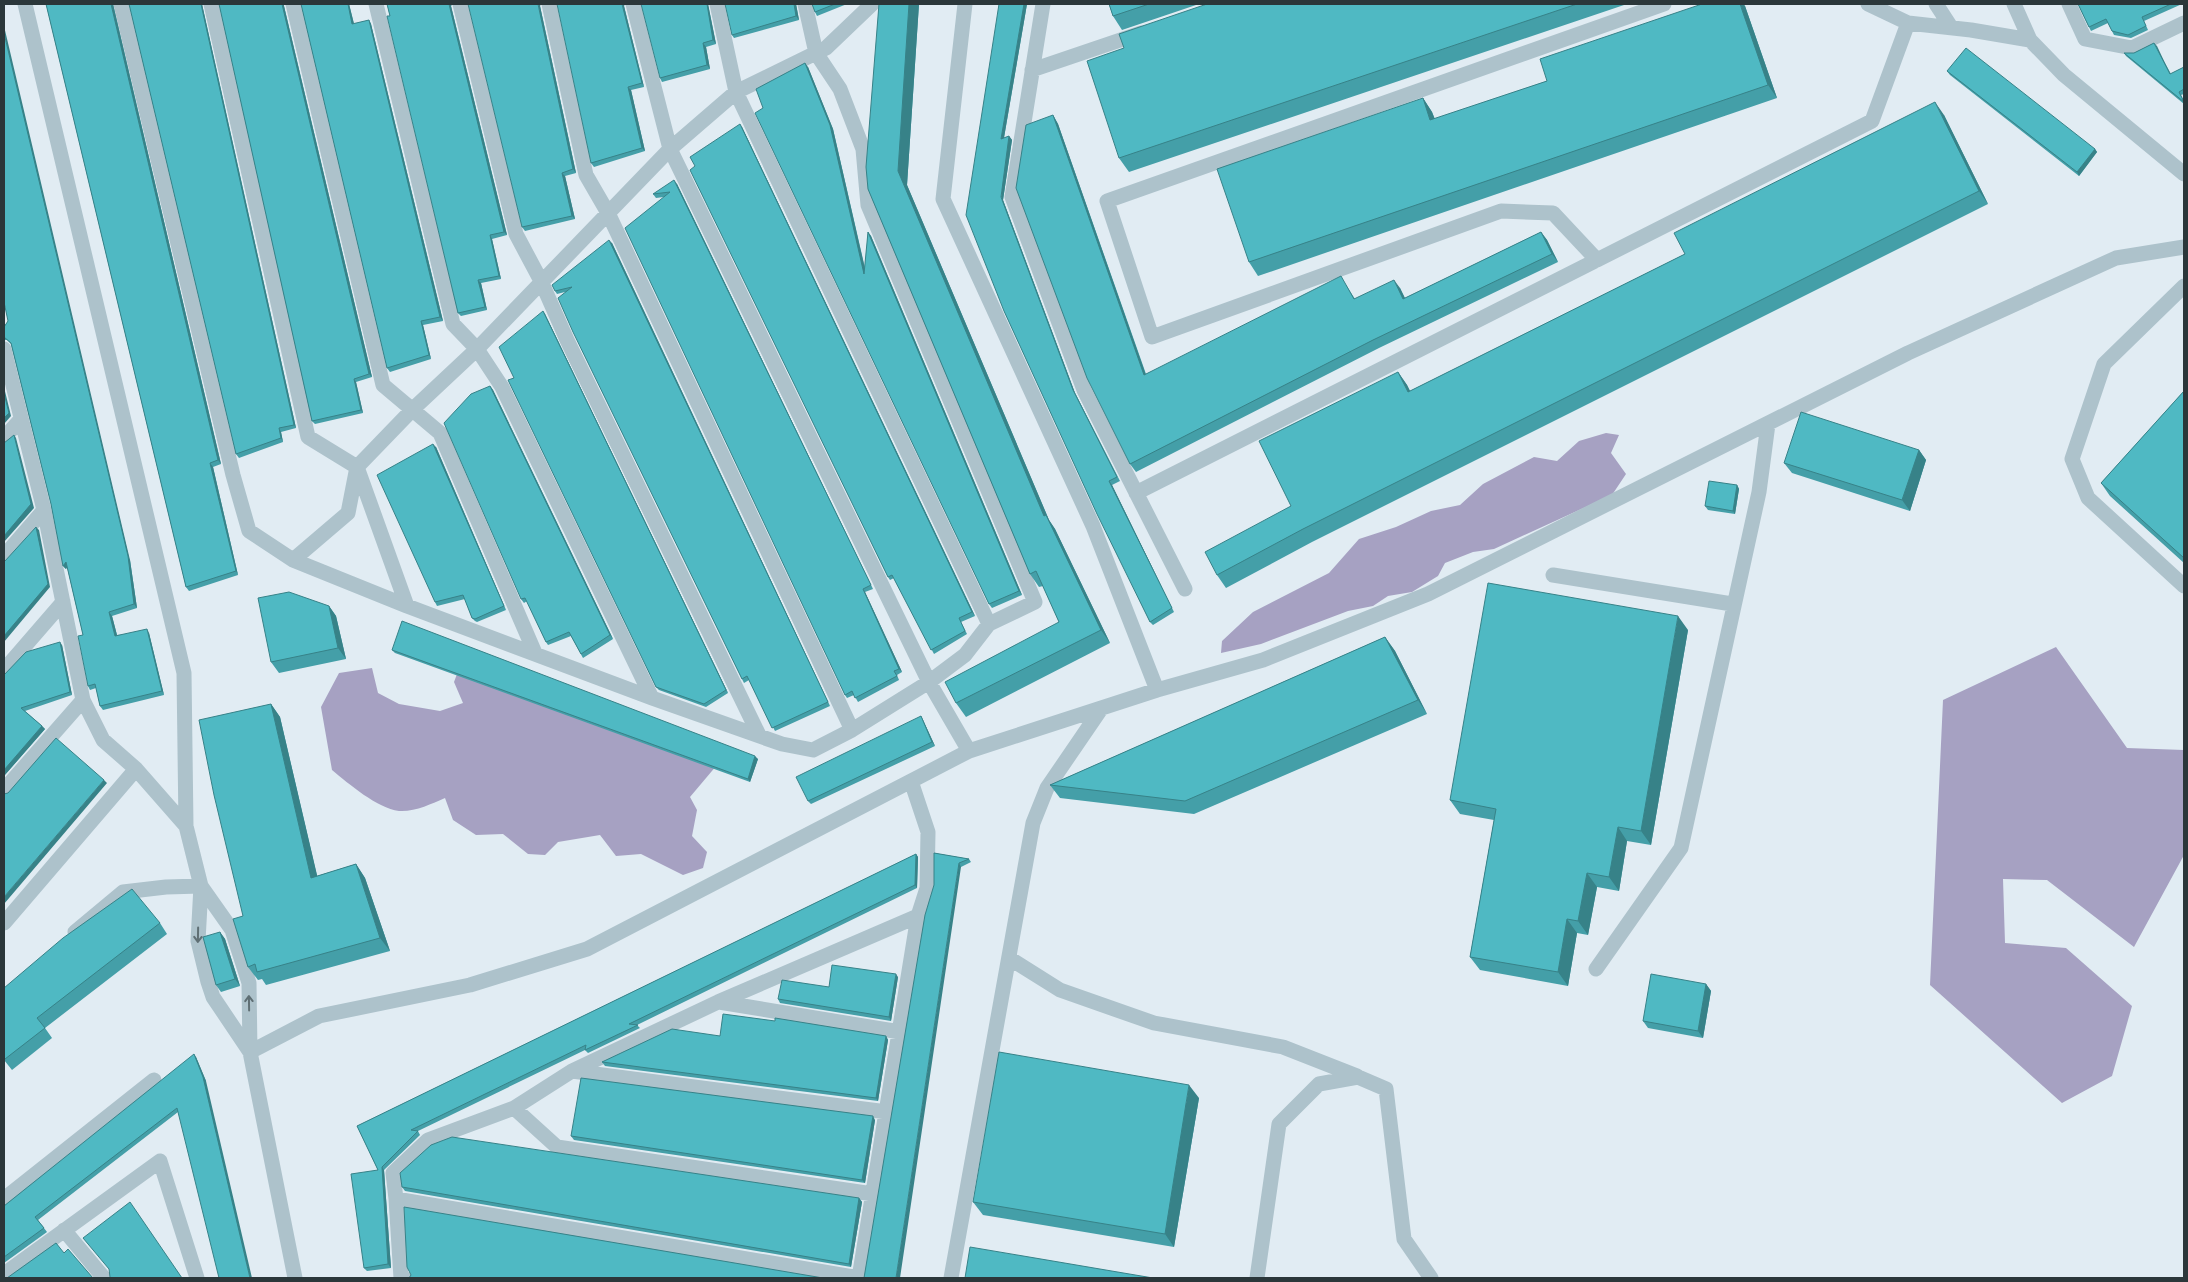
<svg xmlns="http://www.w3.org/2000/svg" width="2188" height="1282" font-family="Commissioner,sans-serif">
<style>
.green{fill:#a6a1c2}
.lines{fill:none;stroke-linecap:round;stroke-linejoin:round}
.lane{stroke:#adc2cb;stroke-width:15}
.wall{fill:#449fa8}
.shaded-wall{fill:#378288}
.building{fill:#4fb9c3;stroke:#378288}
.oneway{stroke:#5f6f74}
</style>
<rect width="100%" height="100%" fill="#e1ecf3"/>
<path class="green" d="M 1606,433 L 1619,435 L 1611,453 L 1626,474 L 1612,495 L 1494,549 L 1473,552 L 1445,563 L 1438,576 L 1412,592 L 1388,596 L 1373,606 L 1348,611 L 1261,644 L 1221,653 L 1222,641 L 1253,612 L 1329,573 L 1359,539 L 1396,527 L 1431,511 L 1460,505 L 1483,484 L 1534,457 L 1557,461 L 1579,441 Z
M 2056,647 L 2127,748 L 2184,750 L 2184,855 L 2134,947 L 2047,880 L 2003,879 L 2005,943 L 2066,948 L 2132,1006 L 2112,1076 L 2062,1103 L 1930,985 L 1943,700 Z
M 462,661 L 717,765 L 690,797 L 697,810 L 692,836 L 707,852 L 703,868 L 683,875 L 641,854 L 616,856 L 600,835 L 558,842 L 545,855 L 528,854 L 503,834 L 476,835 L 453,820 L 445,798 C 431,804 415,812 399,811 C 377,808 349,784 332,770 L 321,707 L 339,673 L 372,668 L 378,693 L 399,704 L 440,711 L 463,703 L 454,682 Z"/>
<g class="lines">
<path class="lane" d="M 25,4 L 184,673 L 186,826
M 121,4 L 233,475 L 249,531 L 293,560 L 407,606 L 652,698 L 782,744 L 813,750 L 852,730 L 929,682 L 965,655 L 989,624 L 1035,602 L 868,205 L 863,149 L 840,89 L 816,53 L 805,4
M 211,4 L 308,437 L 357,467 L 407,606
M 293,4 L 383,385 L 440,433 L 535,653
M 376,4 L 453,324 L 477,349 L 502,387 L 652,698
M 460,4 L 516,234 L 541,281 L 567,340 L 759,735
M 549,4 L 586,175 L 608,213 L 852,730
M 633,4 L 670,149 L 929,682 L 969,751
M 717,4 L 736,92 L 989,624
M 965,4 L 943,199 L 1093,526 L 1157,690
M 1043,4 L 1012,197 L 1084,390 L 1185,589
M 1868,4 L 1908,23 L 1971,30 L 2030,40
M 1936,4 L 1951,27
M 2014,4 L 2030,40 L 2064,75 L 2184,174
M 2069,4 L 2085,39 L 2132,48 L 2184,23
M 1032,70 L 1141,33
M 1597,260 L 1553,213 L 1501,211 L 1152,337 L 1107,201 L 1664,4
M 2184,286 L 2104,364 L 2072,459 L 2088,498 L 2184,586
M 4,349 L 44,510 L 83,700 L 103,740 L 136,769 L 186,826 L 201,886 L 198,941 L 208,982 L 213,997 L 250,1052
M 4,438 L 21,419
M 1136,493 L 1872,121 L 1908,23
M 4,556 L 44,510
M 293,560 L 348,513 L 357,467 L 413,409 L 477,349 L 670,149 L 736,92 L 826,48 L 872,4
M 1553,575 L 1732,604
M 4,670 L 63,602
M 4,790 L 83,700
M 201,886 L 232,930 L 249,983 L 250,1052
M 4,923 L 136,769
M 75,932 L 123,892 L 166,887 L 201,886
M 1009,958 L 1060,990 L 1154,1023 L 1283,1047 L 1357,1076
M 1596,969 L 1681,848 L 1759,492 L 1768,424
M 719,1002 L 900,1032
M 572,1071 L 887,1112
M 514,1108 L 557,1147 L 873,1194
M 4,1199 L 154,1080
M 396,1199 L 859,1278
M 64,1230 L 104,1278
M 4,1274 L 160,1161 L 197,1278
M 295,1278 L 250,1052 L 319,1016 L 470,985 L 587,949 L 969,751 L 1157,690 L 1263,660 L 1428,594 L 1908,353 L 2116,258 L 2184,247
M 404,1278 L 401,1278 L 396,1199 L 393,1173 L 428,1140 L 514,1108 L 572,1071 L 718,1002 L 918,916
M 859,1278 L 918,916 L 927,888 L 928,832 L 911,781
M 951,1278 L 1033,823 L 1047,788 L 1101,709
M 1257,1278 L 1279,1124 L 1319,1084 L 1358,1077 L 1386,1089 L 1404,1239 L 1431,1278"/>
</g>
<path class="wall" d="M 46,4 L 113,4 L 221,464 L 213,467 L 238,575 L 189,591 L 186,587 Z
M 129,4 L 202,4 L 296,428 L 281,432 L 283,442 L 239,458 L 236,454 Z
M 219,4 L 284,4 L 284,6 L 372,377 L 356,382 L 363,413 L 315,424 L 312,421 Z
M 301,4 L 349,4 L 354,24 L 369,20 L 371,24 L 443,321 L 423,325 L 431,359 L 390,372 L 387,368 Z
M 387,4 L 452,4 L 451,6 L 507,235 L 492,239 L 501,279 L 481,283 L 487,310 L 461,316 L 458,313 Z
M 708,4 L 716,44 L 706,47 L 710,69 L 662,82 L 660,78 Z
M 796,4 L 799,20 L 734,38 L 732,35 Z
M 812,4 L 847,4 L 817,16 L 815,12 Z
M 879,4 L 919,4 L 907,185 L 1049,520 L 1055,529 L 1110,643 L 966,717 L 956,703 L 1059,622 L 1043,586 L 1039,587 L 1030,574 L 868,189 Z
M 999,4 L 1027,4 L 1004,138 L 1009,136 L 1012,140 L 1003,200 L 1075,393 L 1120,481 L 1112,485 L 1174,612 L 1153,625 L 1150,622 L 1004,311 Z
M 1109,4 L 1199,4 L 1122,30 L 1113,16 Z
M 1207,4 L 1627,4 L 1129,172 L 1119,158 L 1124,48 Z
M 2078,4 L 2182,4 L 2144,21 L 2148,30 L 2131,38 L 2114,35 L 2108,23 L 2091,31 L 2089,27 Z
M 540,6 L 576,173 L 565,176 L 575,219 L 525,231 L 522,227 Z
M 624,6 L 644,87 L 631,90 L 645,151 L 594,167 L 591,163 Z
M 1745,6 L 1777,98 L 1258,276 L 1249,262 L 1423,98 L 1432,112 L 1435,119 L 1547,81 Z
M 2154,43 L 2171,74 L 2184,67 L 2184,94 L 2181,95 L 2184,101 L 2184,104 L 2126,56 L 2124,53 L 2134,53 Z
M 808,67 L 833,129 L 865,268 L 868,232 L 871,236 L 1022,595 L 992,608 L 989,604 L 763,108 Z
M 1947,71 L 2095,149 L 2097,152 L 2079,176 L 1950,75 Z
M 1053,115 L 1058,124 L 1146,374 L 1346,285 L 1355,299 L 1400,288 L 1405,298 L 1541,232 L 1547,240 L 1558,262 L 1379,348 L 1136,472 L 1130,464 Z
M 1944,115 L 1988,204 L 1312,542 L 1226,588 L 1217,575 L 1291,506 L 1398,372 L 1407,385 L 1410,391 L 1685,254 Z
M 742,127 L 975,616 L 961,622 L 967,634 L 934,654 L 894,578 L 890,580 L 888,577 L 695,166 Z
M 677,184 L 873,589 L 865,592 L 902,672 L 897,675 L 899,680 L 858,702 L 854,695 L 847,698 L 845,695 L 664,197 L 656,198 L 653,194 Z
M 612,243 L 830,706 L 775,731 L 749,680 L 744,683 L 742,679 L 565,292 L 557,294 L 555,291 Z
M 543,311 L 545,314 L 728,693 L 706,707 L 659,690 L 656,687 L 514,378 Z
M 4,327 L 130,560 L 137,608 L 112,616 L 117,635 L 149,633 L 164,695 L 103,710 L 100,706 L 96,688 L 90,690 L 88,686 L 83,635 L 67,567 L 66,569 L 63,566 L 51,504 L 11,344 L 7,340 L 4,340 Z
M 490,386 L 493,390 L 613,639 L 583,658 L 571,636 L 548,645 L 546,642 L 527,601 L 524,603 L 521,599 Z
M 2184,391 L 2184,563 L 2110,496 L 2101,483 Z
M 436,447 L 506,610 L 477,622 L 475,621 L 472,618 L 465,599 L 437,606 L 435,602 Z
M 1919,450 L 1926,460 L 1910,511 L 1792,473 L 1784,463 Z
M 1737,485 L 1739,489 L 1735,514 L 1708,510 L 1705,506 Z
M 329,606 L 336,616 L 346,659 L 279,673 L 271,662 Z
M 1688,630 L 1651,845 L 1627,841 L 1619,891 L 1597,887 L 1588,935 L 1577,933 L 1568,986 L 1480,970 L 1470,957 L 1494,820 L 1460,814 L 1450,800 Z
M 1385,637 L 1395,651 L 1427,714 L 1194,814 L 1060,798 L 1050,785 Z
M 62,645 L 72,695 L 25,711 L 42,726 L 45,729 L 4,776 L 4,675 Z
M 392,650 L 758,759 L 750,782 L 395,653 Z
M 271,704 L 280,717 L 317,876 L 356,864 L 365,878 L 390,951 L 266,985 L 262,979 L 258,980 L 248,967 L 243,916 Z
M 921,716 L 923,720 L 935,746 L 811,804 L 808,801 Z
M 934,853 L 969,859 L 971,862 L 961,867 L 934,885 Z
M 916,854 L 918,857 L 917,888 L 637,1025 L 640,1028 L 588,1053 L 585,1050 L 418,1131 L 420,1135 L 384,1170 L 391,1268 L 367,1271 L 364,1268 L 378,1170 L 357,1126 Z
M 160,923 L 167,934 L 45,1028 L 52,1038 L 12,1070 L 4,1060 L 4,988 Z
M 220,932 L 225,939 L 240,986 L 221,992 L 216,985 Z
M 898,977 L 891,1021 L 780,1003 L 778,999 L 829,987 Z
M 1706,984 L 1711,991 L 1703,1038 L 1648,1028 L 1643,1021 Z
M 720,1036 L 886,1036 L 888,1040 L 878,1101 L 605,1066 L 602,1062 Z
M 196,1057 L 206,1081 L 178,1112 L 38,1220 L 47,1232 L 4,1263 L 4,1206 Z
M 1199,1098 L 1174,1247 L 983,1215 L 973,1202 Z
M 875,1120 L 865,1183 L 574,1140 L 571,1136 Z
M 402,1187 L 859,1198 L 862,1202 L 851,1267 L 405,1191 Z"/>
<path class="shaded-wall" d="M 111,4 L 113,4 L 221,464 L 218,460 Z
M 201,4 L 202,4 L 296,428 L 294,425 Z
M 282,4 L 284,4 L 284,6 L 372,377 L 369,374 Z
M 348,4 L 349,4 L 355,28 L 352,24 Z
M 449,4 L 452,4 L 451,6 L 507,235 L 504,232 Z
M 538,4 L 541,4 L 540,6 L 576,173 L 573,169 Z
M 622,4 L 625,4 L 624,6 L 644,87 L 642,83 Z
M 707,4 L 708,4 L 716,44 L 713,40 Z
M 794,4 L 796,4 L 799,20 L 796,16 Z
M 909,4 L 919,4 L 907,185 L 1049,520 L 1055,529 L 1110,643 L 1101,630 L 1044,516 L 898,171 Z
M 1024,4 L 1027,4 L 1003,143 L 1001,139 Z
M 1740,4 L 1744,4 L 1745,6 L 1777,98 L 1768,85 Z
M 369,20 L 371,24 L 443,321 L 440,317 Z
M 4,26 L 130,560 L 137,608 L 134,604 L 4,33 Z
M 703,43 L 706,47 L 710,69 L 707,65 Z
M 2154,43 L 2157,46 L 2172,78 L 2170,74 Z
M 805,63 L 808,67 L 833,129 L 867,278 L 864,274 Z
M 628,87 L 631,90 L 645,151 L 642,148 Z
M 1423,98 L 1432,112 L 1440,134 L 1430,120 Z
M 1935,102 L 1944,115 L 1988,204 L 1979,191 Z
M 1053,115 L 1058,124 L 1149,384 L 1144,375 Z
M 740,124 L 742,127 L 975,616 L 972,612 Z
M 1009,136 L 1012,140 L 1003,200 L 1075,393 L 1120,481 L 1073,390 L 1001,197 Z
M 2095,149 L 2097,152 L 2079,176 L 2077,172 Z
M 562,173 L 565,176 L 575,219 L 572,216 Z
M 674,180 L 677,184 L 873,589 L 871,585 Z
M 868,232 L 871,236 L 1022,595 L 1019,591 Z
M 1541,232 L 1547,240 L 1558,262 L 1552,254 Z
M 490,235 L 492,239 L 501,279 L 499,276 Z
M 609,240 L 612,243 L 830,706 L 828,702 Z
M 478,280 L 481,283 L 487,310 L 485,307 Z
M 1394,280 L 1400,288 L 1409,307 L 1403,299 Z
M 543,311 L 545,314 L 728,693 L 726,690 Z
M 421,321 L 423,325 L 431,359 L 429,355 Z
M 1398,372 L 1407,385 L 1417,405 L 1408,392 Z
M 354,379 L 356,382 L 363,413 L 361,410 Z
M 490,386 L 493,390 L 613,639 L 610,635 Z
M 4,387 L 11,416 L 4,424 Z
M 279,428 L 281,432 L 283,442 L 281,438 Z
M 14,435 L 16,438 L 34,508 L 4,542 Z
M 433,444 L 436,447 L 506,610 L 504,606 Z
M 1919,450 L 1926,460 L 1910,511 L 1902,500 Z
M 210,463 L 213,467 L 238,575 L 236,571 Z
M 1109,481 L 1112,485 L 1174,612 L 1172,608 Z
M 1737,485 L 1739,489 L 1735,514 L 1733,511 Z
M 36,527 L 39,530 L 50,587 L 4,642 L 4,636 Z
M 66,562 L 68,566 L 66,569 L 63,566 Z
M 863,589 L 865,592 L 902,672 L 899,669 Z
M 329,606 L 336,616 L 346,659 L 338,648 Z
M 109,612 L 112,616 L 118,639 L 115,636 Z
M 1678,616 L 1688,630 L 1651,845 L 1641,831 Z
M 147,629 L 149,633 L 164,695 L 162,691 Z
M 1385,637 L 1395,651 L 1427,714 L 1418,700 Z
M 60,642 L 62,645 L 72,695 L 70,692 Z
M 271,704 L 280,717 L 321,892 L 311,878 Z
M 921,716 L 923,720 L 935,746 L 932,742 Z
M 42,726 L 45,729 L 4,776 L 4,770 Z
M 755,756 L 758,759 L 750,782 L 748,779 Z
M 104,780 L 107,783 L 4,904 L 4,897 Z
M 1618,827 L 1627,841 L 1619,891 L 1609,877 Z
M 916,854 L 918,857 L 917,888 L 915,885 Z
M 959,863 L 961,867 L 900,1278 L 896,1278 Z
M 356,864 L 365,878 L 390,951 L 380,938 Z
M 1587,873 L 1597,887 L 1588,935 L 1578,921 Z
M 1567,919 L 1577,933 L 1568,986 L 1558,972 Z
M 220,932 L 225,939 L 240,986 L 235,979 Z
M 896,974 L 898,977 L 891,1021 L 889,1017 Z
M 1706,984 L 1711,991 L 1703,1038 L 1698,1031 Z
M 886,1036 L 888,1040 L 878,1101 L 876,1098 Z
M 194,1054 L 196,1057 L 206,1081 L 252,1278 L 250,1278 Z
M 1189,1085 L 1199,1098 L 1174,1247 L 1165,1234 Z
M 873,1116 L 875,1120 L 865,1183 L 862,1180 Z
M 382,1167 L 384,1170 L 391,1268 L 388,1264 Z
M 859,1198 L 862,1202 L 851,1267 L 849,1264 Z"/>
<path class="building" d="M 46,4 L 111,4 L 218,460 L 210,463 L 236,571 L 186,587 Z
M 129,4 L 201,4 L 294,425 L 279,428 L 281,438 L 236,454 Z
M 219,4 L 282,4 L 369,374 L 354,379 L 361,410 L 312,421 Z
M 301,4 L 348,4 L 352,24 L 369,20 L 440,317 L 421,321 L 429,355 L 387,368 Z
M 387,4 L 449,4 L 504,232 L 490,235 L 499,276 L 478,280 L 485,307 L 458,313 L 387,16 L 390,16 Z
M 468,4 L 538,4 L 573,169 L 562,173 L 572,216 L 522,227 Z
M 557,4 L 622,4 L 642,83 L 628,87 L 642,148 L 591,163 Z
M 641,4 L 707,4 L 713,40 L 703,43 L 707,65 L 660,78 Z
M 725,4 L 794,4 L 796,16 L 732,35 Z
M 812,4 L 835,4 L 815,12 Z
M 879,4 L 909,4 L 898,171 L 1044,516 L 1046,515 L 1101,630 L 956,703 L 945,682 L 1059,622 L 1036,571 L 1030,574 L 868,189 L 866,167 Z
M 999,4 L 1024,4 L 1001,139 L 1009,136 L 1001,197 L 1073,390 L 1117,477 L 1109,481 L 1172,608 L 1150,622 L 1097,514 L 1004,311 L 966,215 Z
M 1109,4 L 1149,4 L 1113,16 Z
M 1207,4 L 1577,4 L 1119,158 L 1087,61 L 1124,48 L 1119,34 Z
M 1702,4 L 1740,4 L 1768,85 L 1249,262 L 1217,169 L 1423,98 L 1430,120 L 1547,81 L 1540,59 Z
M 2078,4 L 2171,4 L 2142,17 L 2146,26 L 2128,35 L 2112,31 L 2106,19 L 2089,27 Z
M 4,33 L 128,556 L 134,604 L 109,612 L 115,636 L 147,629 L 162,691 L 100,706 L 95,684 L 88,686 L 78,636 L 83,635 L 66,562 L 63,566 L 51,504 L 11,343 L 4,337 L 4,327 L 8,321 L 4,302 Z
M 2154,43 L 2170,74 L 2184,67 L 2184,89 L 2179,92 L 2184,102 L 2124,53 L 2134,53 Z
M 1966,48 L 2095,149 L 2077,172 L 1947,71 Z
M 805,63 L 830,125 L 864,274 L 868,232 L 1019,591 L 989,604 L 755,113 L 763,108 L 756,89 Z
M 1935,102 L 1979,191 L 1303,529 L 1217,575 L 1205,552 L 1291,506 L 1259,441 L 1398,372 L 1408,392 L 1685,254 L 1674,233 Z
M 1053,115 L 1144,375 L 1341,276 L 1354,299 L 1394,280 L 1403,299 L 1541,232 L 1552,254 L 1373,340 L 1130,464 L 1087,378 L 1016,188 L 1026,125 Z
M 740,124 L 972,612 L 959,618 L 965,631 L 931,650 L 892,575 L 888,577 L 690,170 L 695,166 L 690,157 Z
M 674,180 L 871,585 L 863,589 L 899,669 L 894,671 L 897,676 L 855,698 L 852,691 L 845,695 L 625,228 L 670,192 L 653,194 Z
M 609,240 L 828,702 L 772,728 L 747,676 L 742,679 L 573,332 L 558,298 L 572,287 L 555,291 L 552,285 Z
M 543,311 L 726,690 L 704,704 L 656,687 L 508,380 L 514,378 L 499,347 Z
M 490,386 L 610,635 L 581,654 L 569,632 L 546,642 L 525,598 L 521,599 L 444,423 L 471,394 Z
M 2184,391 L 2184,558 L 2101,483 Z
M 4,393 L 9,413 L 4,418 Z
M 1801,412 L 1919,450 L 1902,500 L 1784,463 Z
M 14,435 L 31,504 L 4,536 L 4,443 Z
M 433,444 L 504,606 L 475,619 L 472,618 L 463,595 L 435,602 L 377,475 Z
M 1709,481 L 1737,485 L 1733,511 L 1705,506 Z
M 36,527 L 48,584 L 4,636 L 4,561 L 5,561 Z
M 1488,583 L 1678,616 L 1641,831 L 1618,827 L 1609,877 L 1587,873 L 1578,921 L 1567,919 L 1558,972 L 1470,957 L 1496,809 L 1450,800 Z
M 289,592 L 329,606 L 338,648 L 271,662 L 258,598 Z
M 402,621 L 755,756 L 748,779 L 392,650 Z
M 1385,637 L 1418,700 L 1185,801 L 1050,785 Z
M 60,642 L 70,692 L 21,708 L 42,726 L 4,770 L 4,675 L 26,652 Z
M 271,704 L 311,878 L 356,864 L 380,938 L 257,972 L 255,964 L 248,967 L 233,919 L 243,916 L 214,795 L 199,720 Z
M 921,716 L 932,742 L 808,801 L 796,777 Z
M 56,738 L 104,780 L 4,897 L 4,794 L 8,793 Z
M 934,853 L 969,859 L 959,863 L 896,1278 L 864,1278 L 925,915 L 934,885 Z
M 916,854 L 915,885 L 629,1024 L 638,1025 L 585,1050 L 586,1045 L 411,1130 L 418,1131 L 382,1167 L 388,1264 L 364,1268 L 351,1174 L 378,1170 L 357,1126 Z
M 132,889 L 160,923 L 37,1018 L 45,1028 L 5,1059 L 4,1058 L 4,988 L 63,938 Z
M 220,932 L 235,979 L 216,985 L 203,937 Z
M 832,965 L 896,974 L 889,1017 L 778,999 L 782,980 L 829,987 Z
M 1651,974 L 1706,984 L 1698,1031 L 1643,1021 Z
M 723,1014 L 775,1021 L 775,1018 L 886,1036 L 876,1098 L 602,1062 L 672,1029 L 720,1036 Z
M 999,1052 L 1189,1085 L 1165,1234 L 973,1202 Z
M 194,1054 L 203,1077 L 250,1278 L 219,1278 L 177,1108 L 35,1217 L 44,1228 L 4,1257 L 4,1206 Z
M 581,1078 L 873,1116 L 862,1180 L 571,1136 Z
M 452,1137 L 859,1198 L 849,1264 L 402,1187 L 400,1173 L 431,1145 Z
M 130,1202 L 182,1278 L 110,1278 L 110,1277 L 109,1269 L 83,1238 Z
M 404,1207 L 823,1278 L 409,1278 L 411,1275 L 407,1267 Z
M 56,1243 L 64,1253 L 68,1249 L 93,1278 L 7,1278 Z
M 970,1247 L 1153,1278 L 965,1278 Z"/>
<defs><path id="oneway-shaft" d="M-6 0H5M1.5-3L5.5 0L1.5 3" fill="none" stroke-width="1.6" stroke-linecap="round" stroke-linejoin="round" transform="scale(1.25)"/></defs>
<g class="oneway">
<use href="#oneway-shaft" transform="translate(198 935) rotate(91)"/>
<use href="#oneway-shaft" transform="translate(249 1003) rotate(-91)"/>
</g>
<rect width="2188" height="1282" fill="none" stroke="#2b373a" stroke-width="10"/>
</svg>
